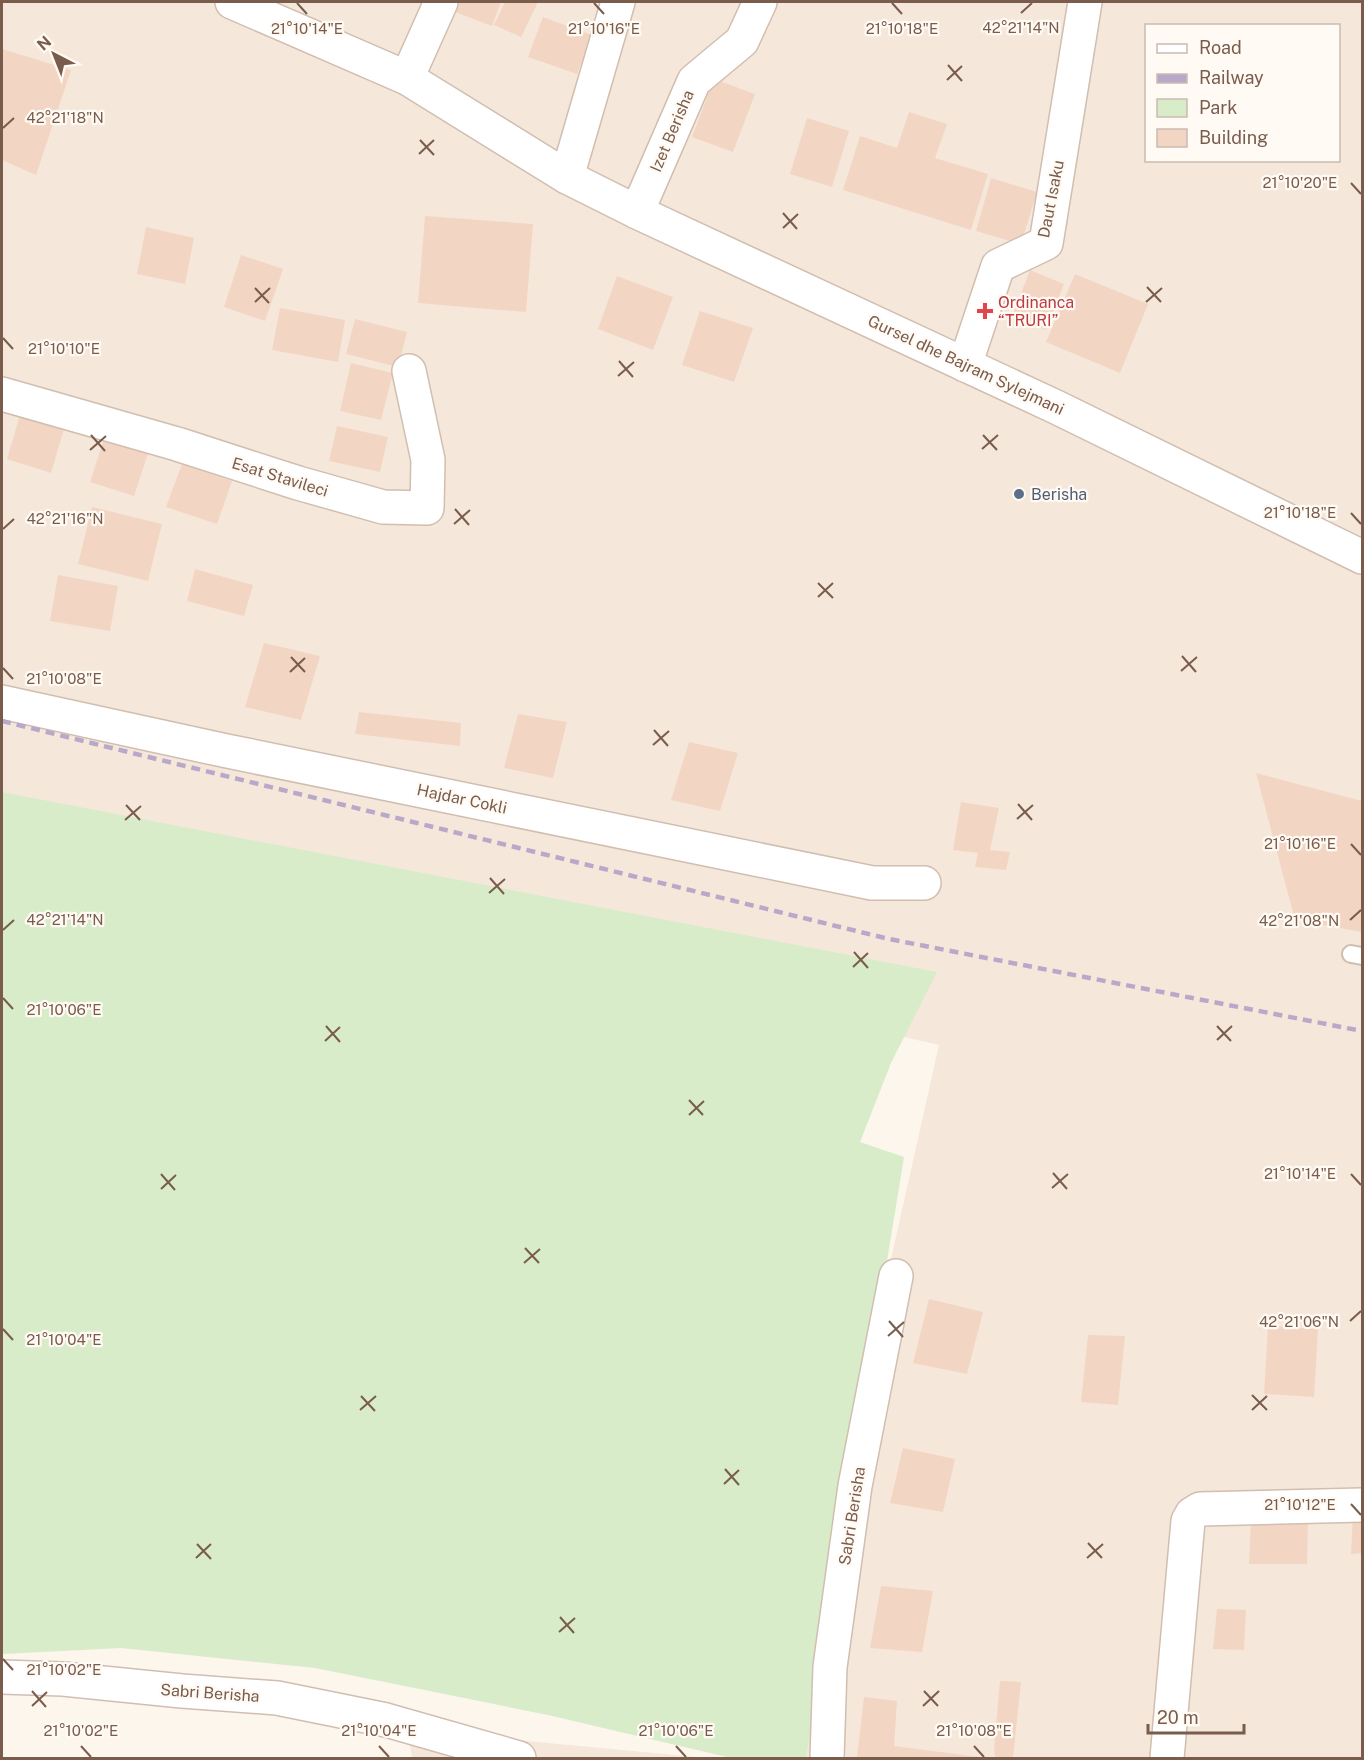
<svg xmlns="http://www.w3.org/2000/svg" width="1364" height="1760" font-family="'Public Sans',sans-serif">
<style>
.residential{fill:#f5e8da;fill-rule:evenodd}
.green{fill:#d8ecc9}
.building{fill:#f3d5c3}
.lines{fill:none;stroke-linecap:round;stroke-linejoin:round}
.service-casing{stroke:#d1beb0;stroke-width:20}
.minor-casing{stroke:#d1beb0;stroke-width:36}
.tertiary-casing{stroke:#d1beb0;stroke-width:36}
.service{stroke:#fff;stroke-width:16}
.minor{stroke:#fff;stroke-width:33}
.tertiary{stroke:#fff;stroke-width:33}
.rail{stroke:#b9a8c9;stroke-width:4.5;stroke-dasharray:9 6;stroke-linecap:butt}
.ticks{fill:none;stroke:#7a5c4d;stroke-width:2}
.health-dot{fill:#e0444e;stroke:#fffaf3;stroke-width:2}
.service-dot{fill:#5c6f8a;stroke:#fffaf3;stroke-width:2}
.labels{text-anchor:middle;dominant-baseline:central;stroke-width:4.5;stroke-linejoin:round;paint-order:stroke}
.street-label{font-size:16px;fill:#7a5c4d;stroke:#fffaf3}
.health-label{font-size:16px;fill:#be3a42;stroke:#fffaf3;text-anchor:start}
.service-label{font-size:16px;fill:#4e5e75;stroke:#fffaf3;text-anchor:start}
.ticks-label{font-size:15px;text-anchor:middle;fill:#7a5c4d;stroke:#fffaf3;stroke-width:4.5;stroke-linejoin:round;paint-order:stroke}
</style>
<rect width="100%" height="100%" fill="#fdf6ec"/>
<path class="residential" d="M 2,2 L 1362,2 L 1362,1758 L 779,1758 L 939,1045 L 2,835 ZM 1146,26 L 1338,26 L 1338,160 L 1146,160 Z
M 408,1730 L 708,1758 L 412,1758 Z"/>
<path class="green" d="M 2,792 L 937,972 L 891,1063 L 860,1142 L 904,1157 L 806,1758 L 731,1758 L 548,1715 L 315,1668 L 121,1648 L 2,1654 Z"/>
<path class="building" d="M 450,2 L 501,2 L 492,26 L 447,9 Z
M 505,2 L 538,2 L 521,37 L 494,25 Z
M 543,17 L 592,35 L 577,74 L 528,57 Z
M 2,49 L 71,70 L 36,175 L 2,160 Z
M 714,79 L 755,94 L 733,152 L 692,137 Z
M 909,112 L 947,124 L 935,158 L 988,174 L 971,230 L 843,190 L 860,136 L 897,148 Z
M 807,118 L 849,131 L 832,187 L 790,174 Z
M 991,178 L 1037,192 L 1021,244 L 976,231 Z
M 425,216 L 533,224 L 526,312 L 418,303 Z
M 146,227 L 194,238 L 185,284 L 137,274 Z
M 241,255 L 283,269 L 265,321 L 224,307 Z
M 1030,270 L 1064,284 L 1046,330 L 1012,317 Z
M 1075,274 L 1148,304 L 1120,373 L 1046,342 Z
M 617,276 L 673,297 L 653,350 L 598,329 Z
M 280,308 L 345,320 L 338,362 L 272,350 Z
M 700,311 L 753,328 L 734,382 L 682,365 Z
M 355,319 L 407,332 L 398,367 L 346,354 Z
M 351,363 L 393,373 L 381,420 L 340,411 Z
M 20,415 L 64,429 L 51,473 L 7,459 Z
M 337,426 L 388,437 L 380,472 L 329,461 Z
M 106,433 L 150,447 L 134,496 L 90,482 Z
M 182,464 L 232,481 L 217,524 L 166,507 Z
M 92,507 L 162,524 L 148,581 L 78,564 Z
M 195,569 L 253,585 L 244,616 L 187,601 Z
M 58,575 L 118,586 L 110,631 L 50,621 Z
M 264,643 L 320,656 L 301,720 L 245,707 Z
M 359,712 L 461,723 L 460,746 L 355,734 Z
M 518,714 L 567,722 L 553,778 L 504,768 Z
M 689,742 L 738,753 L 720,811 L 671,800 Z
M 1256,773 L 1362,801 L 1362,932 L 1295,920 Z
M 961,802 L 999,808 L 990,850 L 1010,852 L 1006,870 L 975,867 L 978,853 L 953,850 Z
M 929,1299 L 983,1312 L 967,1374 L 913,1363 Z
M 1268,1326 L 1318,1329 L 1314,1397 L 1264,1394 Z
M 1088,1335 L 1125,1336 L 1118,1405 L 1081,1402 Z
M 903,1448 L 955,1459 L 943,1512 L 890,1503 Z
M 1362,1514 L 1362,1553 L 1351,1554 L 1353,1515 Z
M 1251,1521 L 1308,1521 L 1307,1564 L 1249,1564 Z
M 881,1586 L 933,1591 L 922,1652 L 870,1648 Z
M 1217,1609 L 1246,1610 L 1244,1650 L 1213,1649 Z
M 1000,1681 L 1021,1682 L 1013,1758 L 995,1758 L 994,1748 Z
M 864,1697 L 897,1701 L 894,1746 L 987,1758 L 857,1758 Z"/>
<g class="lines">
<g class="service-casing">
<path id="service" d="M 1351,954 L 1362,956"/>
</g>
<g class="minor-casing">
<path id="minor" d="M 407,78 L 441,2
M 567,177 L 618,2
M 637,212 L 694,81 L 742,41 L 760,2
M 965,365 L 998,266 L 1046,243 L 1085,2
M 2,394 L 177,444 L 298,483 L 383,507 L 427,508 L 428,460 L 409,371
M 2,702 L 227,751 L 872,883 L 924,883
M 2,1677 L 63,1679 L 182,1691 L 277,1698 L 386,1720 L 519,1758
M 827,1758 L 830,1667 L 855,1486 L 896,1276
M 1167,1758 L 1188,1521 L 1192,1514 L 1200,1509 L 1362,1505"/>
</g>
<g class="tertiary-casing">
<path id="tertiary" d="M 232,2 L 407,78 L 567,177 L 637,212 L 1056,407 L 1362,557"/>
</g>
<use href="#service" class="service"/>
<use href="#minor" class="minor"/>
<use href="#tertiary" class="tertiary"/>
<path class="rail" d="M 2,721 L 889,939 L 1362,1031"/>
</g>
<path class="ticks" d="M 297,3 L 307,14M 594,3 L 604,14M 892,3 L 902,14M 1021,13 L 1032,3M 948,65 L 962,81M 947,80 L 962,66M 3,128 L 14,118M 420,140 L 434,155M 419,154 L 434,140M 1351,183 L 1361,194M 783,213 L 797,229M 783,228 L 798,214M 1147,287 L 1161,302M 255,288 L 269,303M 255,302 L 270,288M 1146,302 L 1162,288M 3,338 L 13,349M 619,361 L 633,377M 618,376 L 634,362M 91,435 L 105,451M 983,435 L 997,450M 982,449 L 998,435M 90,450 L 106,436M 455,509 L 469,525M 1351,513 L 1361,524M 454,524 L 470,510M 3,529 L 14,519M 818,583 L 833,598M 818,597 L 833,583M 1182,656 L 1196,672M 291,657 L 305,672M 3,668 L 13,679M 1181,671 L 1197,657M 290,672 L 305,658M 654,730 L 668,746M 653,745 L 669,731M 1018,804 L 1032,820M 126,805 L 140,820M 1017,819 L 1033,805M 125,820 L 141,806M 1351,844 L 1361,855M 490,878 L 504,894M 489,893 L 505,879M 1350,920 L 1361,910M 3,930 L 14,920M 854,952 L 868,968M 853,967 L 868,953M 3,998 L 13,1009M 326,1026 L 340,1042M 1217,1026 L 1231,1041M 1217,1040 L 1232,1026M 325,1041 L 340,1027M 689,1100 L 703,1115M 689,1115 L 704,1101M 1053,1173 L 1067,1189M 161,1174 L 175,1190M 1351,1174 L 1361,1185M 1052,1188 L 1068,1174M 161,1189 L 176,1175M 525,1248 L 539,1263M 524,1263 L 540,1249M 889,1321 L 903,1337M 1350,1321 L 1361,1311M 3,1329 L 13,1340M 888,1336 L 904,1322M 1252,1395 L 1267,1410M 361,1396 L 375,1411M 360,1410 L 376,1396M 1252,1410 L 1267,1396M 725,1469 L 739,1485M 724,1484 L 739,1470M 1351,1504 L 1361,1515M 1088,1543 L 1102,1558M 197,1544 L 211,1559M 196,1558 L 211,1544M 1087,1558 L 1103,1544M 560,1617 L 574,1633M 559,1632 L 575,1618M 3,1659 L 13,1670M 32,1691 L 46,1707M 924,1691 L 938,1706M 32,1706 L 47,1692M 923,1706 L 939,1691M 81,1746 L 91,1757M 379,1746 L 389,1757M 676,1746 L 686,1757M 974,1746 L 984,1757"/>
<path class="health-dot" d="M982 302h6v6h6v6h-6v6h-6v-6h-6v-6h6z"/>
<circle class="service-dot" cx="1019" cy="494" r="6"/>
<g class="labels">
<g class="street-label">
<text transform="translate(672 131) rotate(-67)">Izet Berisha</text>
<text transform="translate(1051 199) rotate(-79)">Daut Isaku</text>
<text transform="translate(966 365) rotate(25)">Gursel dhe Bajram Sylejmani</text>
<text transform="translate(280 477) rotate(17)">Esat Stavileci</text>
<text transform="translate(462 799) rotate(12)">Hajdar Cokli</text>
<text transform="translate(852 1516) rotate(-81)">Sabri Berisha</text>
<text transform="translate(210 1693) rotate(4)">Sabri Berisha</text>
</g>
<g class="health-label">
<text x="998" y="302">Ordinanca<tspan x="998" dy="18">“TRURI”</tspan></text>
</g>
<g class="service-label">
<text x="1031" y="494">Berisha</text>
</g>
</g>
<g class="ticks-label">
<text x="1021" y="33">42°21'14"N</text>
<text x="307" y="34">21°10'14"E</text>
<text x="604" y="34">21°10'16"E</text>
<text x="902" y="34">21°10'18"E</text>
<text x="65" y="123">42°21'18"N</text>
<text x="1300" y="188">21°10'20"E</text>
<text x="64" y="354">21°10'10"E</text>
<text x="1300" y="518">21°10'18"E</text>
<text x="65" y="524">42°21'16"N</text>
<text x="64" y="684">21°10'08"E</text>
<text x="1300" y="849">21°10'16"E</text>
<text x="65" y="925">42°21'14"N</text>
<text x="1299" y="926">42°21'08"N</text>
<text x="64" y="1015">21°10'06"E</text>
<text x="1300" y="1179">21°10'14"E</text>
<text x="1299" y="1327">42°21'06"N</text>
<text x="64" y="1345">21°10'04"E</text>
<text x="1300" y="1510">21°10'12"E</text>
<text x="64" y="1675">21°10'02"E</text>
<text x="81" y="1736">21°10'02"E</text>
<text x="379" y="1736">21°10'04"E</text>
<text x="676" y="1736">21°10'06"E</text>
<text x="974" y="1736">21°10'08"E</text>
</g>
<rect width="1364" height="1760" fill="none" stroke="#7a5c4d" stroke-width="6"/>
<rect x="1145" y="24" width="195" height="138" fill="#fffaf3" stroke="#cabbb1" stroke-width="1.5"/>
<rect x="1157" y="44" width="30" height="9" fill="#ffffff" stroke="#cabbb1" stroke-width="1.5"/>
<text x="1199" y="54" font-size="18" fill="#7a5c4d">Road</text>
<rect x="1157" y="74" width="30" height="9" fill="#b9a8c9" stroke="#cabbb1" stroke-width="1.5"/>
<text x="1199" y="84" font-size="18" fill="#7a5c4d">Railway</text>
<rect x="1157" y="99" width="30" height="18" fill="#d8ecc9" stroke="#cabbb1" stroke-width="1.5"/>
<text x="1199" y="114" font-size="18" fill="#7a5c4d">Park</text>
<rect x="1157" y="129" width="30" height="18" fill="#f3d5c3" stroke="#cabbb1" stroke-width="1.5"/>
<text x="1199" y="144" font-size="18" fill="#7a5c4d">Building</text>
<g transform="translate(54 54) rotate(318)" stroke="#fffaf3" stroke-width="4.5" paint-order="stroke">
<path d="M0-4.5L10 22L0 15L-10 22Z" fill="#7a5c4d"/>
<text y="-9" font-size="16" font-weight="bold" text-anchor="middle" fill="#7a5c4d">N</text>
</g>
<path d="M1148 1724v9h96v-9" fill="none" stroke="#7a5c4d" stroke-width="3"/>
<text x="1157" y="1724" font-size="18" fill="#7a5c4d" stroke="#fffaf3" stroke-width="4.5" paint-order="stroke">20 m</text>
</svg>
